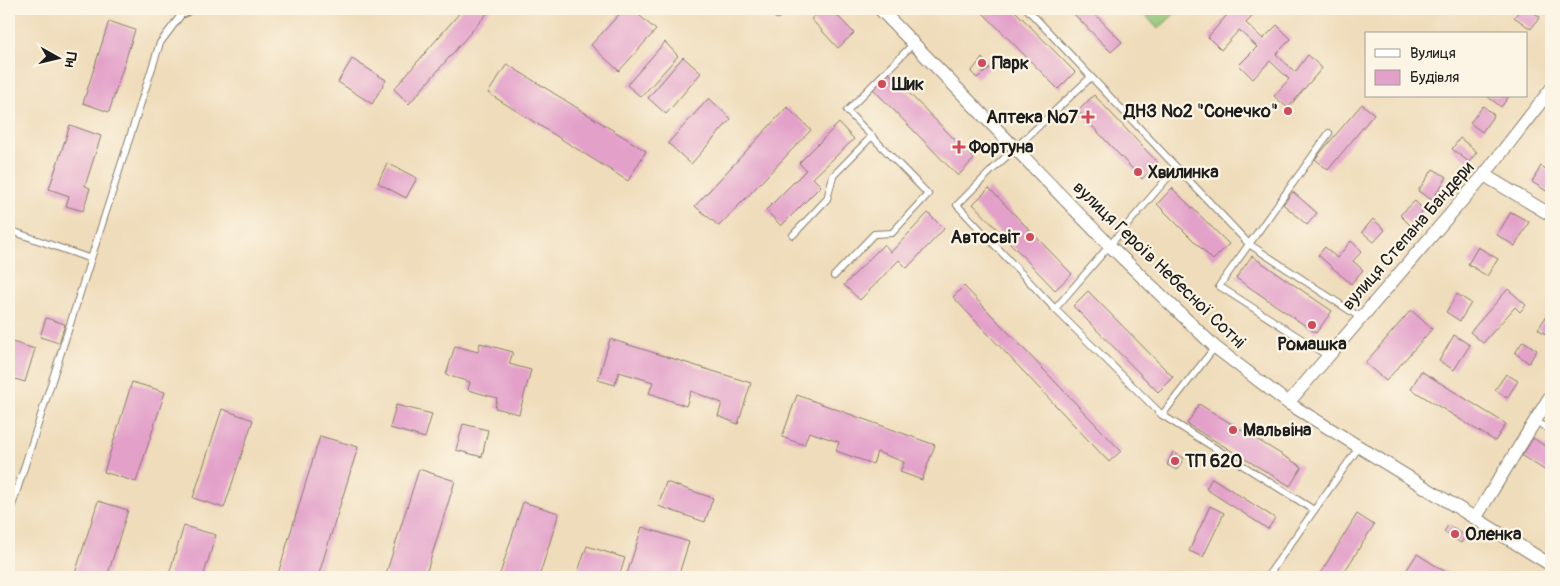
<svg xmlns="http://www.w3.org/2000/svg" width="1560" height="586" font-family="Pangolin,sans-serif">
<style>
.green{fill:#91c475;stroke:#567048}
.building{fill:#e3a1ca}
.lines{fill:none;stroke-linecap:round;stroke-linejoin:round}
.service-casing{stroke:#867c6b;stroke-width:8}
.minor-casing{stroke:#867c6b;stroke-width:14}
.service{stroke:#fff;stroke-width:6}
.minor{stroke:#fff;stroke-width:12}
.poi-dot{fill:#d1495b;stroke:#fcf5e5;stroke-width:2}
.labels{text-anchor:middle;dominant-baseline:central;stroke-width:4.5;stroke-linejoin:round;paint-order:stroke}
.poi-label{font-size:18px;font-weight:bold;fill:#1c1c1c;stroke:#fcf5e5;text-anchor:start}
.street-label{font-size:18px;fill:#1c1c1c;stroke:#fcf5e5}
</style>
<rect width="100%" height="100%" fill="#fcf5e5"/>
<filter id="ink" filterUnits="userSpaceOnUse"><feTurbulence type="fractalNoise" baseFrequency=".02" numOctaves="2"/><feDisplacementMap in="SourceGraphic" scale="10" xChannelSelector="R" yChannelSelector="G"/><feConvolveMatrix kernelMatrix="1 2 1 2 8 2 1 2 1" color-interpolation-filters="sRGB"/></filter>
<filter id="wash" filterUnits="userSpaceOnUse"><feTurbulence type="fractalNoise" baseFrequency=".0096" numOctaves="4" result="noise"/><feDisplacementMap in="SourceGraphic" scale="20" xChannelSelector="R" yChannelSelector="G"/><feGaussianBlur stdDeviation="1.12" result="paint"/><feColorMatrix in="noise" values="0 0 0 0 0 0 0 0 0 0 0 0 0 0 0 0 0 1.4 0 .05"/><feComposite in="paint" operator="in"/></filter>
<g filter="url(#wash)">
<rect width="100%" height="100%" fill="#efdcba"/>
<path class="green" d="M 1140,9 L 1180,9 L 1158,29 Z"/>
<g id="blocks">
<path class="building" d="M 463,9 L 488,9 L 490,10 L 409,104 L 394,89 Z
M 624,9 L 632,9 L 656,30 L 619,71 L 591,45 Z
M 822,9 L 831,9 L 854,33 L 838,48 L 811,19 Z
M 979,9 L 1013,9 L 1075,72 L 1058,89 Z
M 1069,9 L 1090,9 L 1122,42 L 1111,52 Z
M 1232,9 L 1260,9 L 1246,23 L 1263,39 L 1277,25 L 1291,39 L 1276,54 L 1295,72 L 1308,55 L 1322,68 L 1288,108 L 1274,96 L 1289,79 L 1270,61 L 1253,79 L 1239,65 L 1257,47 L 1239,30 L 1221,50 L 1208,37 Z
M 1521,9 L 1529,9 L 1540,17 L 1531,29 L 1514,17 Z
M 109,21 L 135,30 L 109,112 L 83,103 Z
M 665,42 L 678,56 L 641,97 L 627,85 Z
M 683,57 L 701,73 L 666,114 L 648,98 Z
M 982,58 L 990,68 L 977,78 L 971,72 Z
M 352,59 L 386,80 L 372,104 L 338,82 Z
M 507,64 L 646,151 L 628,181 L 488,93 Z
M 888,72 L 974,159 L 958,176 L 872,88 Z
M 1094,95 L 1158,163 L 1142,179 L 1078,111 Z
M 1487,96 L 1509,96 L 1501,107 Z
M 709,98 L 731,119 L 691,164 L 668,143 Z
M 1362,104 L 1374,114 L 1328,170 L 1315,159 Z
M 1483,106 L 1494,115 L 1482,132 L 1470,123 Z
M 787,107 L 811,130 L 719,226 L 695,206 Z
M 839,123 L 854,139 L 813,178 L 821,186 L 781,226 L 766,210 L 806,170 L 799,163 Z
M 70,125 L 101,136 L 85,186 L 90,188 L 83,211 L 66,206 L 69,196 L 49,189 Z
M 1460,138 L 1477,152 L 1469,162 L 1452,149 Z
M 387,163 L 417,178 L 406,198 L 378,183 Z
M 1541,166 L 1551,172 L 1551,194 L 1532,182 Z
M 1433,169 L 1447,177 L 1432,200 L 1418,191 Z
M 989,188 L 1072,274 L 1055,290 L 973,204 Z
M 1172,188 L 1229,244 L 1213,260 L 1157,204 Z
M 1293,192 L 1317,213 L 1307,225 L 1283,204 Z
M 1415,201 L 1424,210 L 1410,225 L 1400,215 Z
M 1511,212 L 1529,222 L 1515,246 L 1497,235 Z
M 928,213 L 944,229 L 907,268 L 899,260 L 860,300 L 844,285 L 884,244 L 891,252 Z
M 1373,219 L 1385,230 L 1374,242 L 1362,232 Z
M 1351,241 L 1362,251 L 1353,261 L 1363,270 L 1351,284 L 1318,255 L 1325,247 L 1337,258 Z
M 1478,247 L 1498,259 L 1487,276 L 1468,264 Z
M 1252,256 L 1332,311 L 1316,333 L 1236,278 Z
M 964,286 L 1121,451 L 1109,462 L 953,297 Z
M 1508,289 L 1526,305 L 1520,312 L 1515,307 L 1483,343 L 1470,332 Z
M 1088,291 L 1173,377 L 1158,392 L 1073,306 Z
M 1457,294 L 1471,303 L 1460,321 L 1446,312 Z
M 1551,309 L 1551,338 L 1538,329 Z
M 1411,310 L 1432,329 L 1386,381 L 1365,363 Z
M 46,318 L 65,324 L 59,343 L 40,337 Z
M 1454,335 L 1470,345 L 1454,370 L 1439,361 Z
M 610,339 L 751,383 L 738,424 L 718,416 L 722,403 L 691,391 L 686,406 L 649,393 L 653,382 L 619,372 L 615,385 L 598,380 Z
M 9,341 L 35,349 L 25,382 L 9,377 Z
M 1523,341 L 1537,350 L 1529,363 L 1515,353 Z
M 480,343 L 513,352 L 509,364 L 531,370 L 519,414 L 495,408 L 497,398 L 468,390 L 470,382 L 446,375 L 455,346 L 478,352 Z
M 1421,371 L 1506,424 L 1495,441 L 1411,389 Z
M 1506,374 L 1518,381 L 1507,398 L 1495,390 Z
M 132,382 L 165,392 L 136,482 L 104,472 Z
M 797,395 L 935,445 L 922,480 L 900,472 L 904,462 L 877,452 L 873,464 L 836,451 L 839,442 L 809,432 L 804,445 L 782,437 Z
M 1199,404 L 1302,467 L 1290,486 L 1187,424 Z
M 396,405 L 432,414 L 425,438 L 390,428 Z
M 222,409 L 253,420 L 224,508 L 193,498 Z
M 463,424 L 488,430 L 482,457 L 456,450 Z
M 320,436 L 358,447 L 318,577 L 277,577 Z
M 1533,438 L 1551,450 L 1551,474 L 1522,456 Z
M 1173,452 L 1184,458 L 1177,470 L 1167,465 Z
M 419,469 L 455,481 L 425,577 L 385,577 Z
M 1212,478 L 1275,518 L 1268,529 L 1206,489 Z
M 666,482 L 713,498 L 705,522 L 658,506 Z
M 98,501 L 128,510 L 107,577 L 74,577 Z
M 523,502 L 559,513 L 539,577 L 499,577 Z
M 1210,506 L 1224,513 L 1203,557 L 1189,551 Z
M 1357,514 L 1374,525 L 1341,577 L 1318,577 Z
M 1448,525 L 1466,536 L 1461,543 L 1444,532 Z
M 184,526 L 216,535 L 203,577 L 168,577 Z
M 642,527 L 689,542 L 678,577 L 626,577 Z
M 587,546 L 625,558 L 619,577 L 576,577 Z
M 1417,554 L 1449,574 L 1447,577 L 1416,577 L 1406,571 Z"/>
</g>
</g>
<g filter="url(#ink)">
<use href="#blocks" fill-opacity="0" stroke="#867c6b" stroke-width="1"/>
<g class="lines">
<g class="service-casing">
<path id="service" d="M 771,9 L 777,15
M 1027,9 L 1249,244 L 1361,318
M 1091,77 L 992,170 L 957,205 L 1055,309 L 1162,415 L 1314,510
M 9,230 L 91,259
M 793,235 L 827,199 L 833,176 L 872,136
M 834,276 L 874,234 L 892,233 L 928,194 L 847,111 L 914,43
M 1055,309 L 1176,168
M 1328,356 L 1219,286 L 1329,133
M 1162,415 L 1215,347
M 1536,421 L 1551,431
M 9,515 L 160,43 L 184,11
M 1267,577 L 1359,447"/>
</g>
<g class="minor-casing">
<path id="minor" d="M 880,9 L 1110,246 L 1215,347 L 1288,403 L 1551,565
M 184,11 L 186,9
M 1484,175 L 1551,215
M 1288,403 L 1484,175 L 1551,89
M 1476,517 L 1551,395"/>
</g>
<use href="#service" class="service"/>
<use href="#minor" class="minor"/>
</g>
</g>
<g class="poi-dot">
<circle cx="982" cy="63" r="5"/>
<circle cx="882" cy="84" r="5"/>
<circle cx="1288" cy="111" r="5"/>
<path d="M1085.5 109.5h5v5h5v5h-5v5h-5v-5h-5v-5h5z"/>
<path d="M956.5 139.5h5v5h5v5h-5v5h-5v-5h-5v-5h5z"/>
<circle cx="1138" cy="172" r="5"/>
<circle cx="1030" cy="237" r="5"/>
<circle cx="1312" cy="325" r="5"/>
<circle cx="1233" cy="430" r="5"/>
<circle cx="1175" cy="461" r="5"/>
<circle cx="1455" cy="534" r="5"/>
</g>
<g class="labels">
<g class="poi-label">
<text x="992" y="63">Парк</text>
<text x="892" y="84">Шик</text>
<text x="1278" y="111" text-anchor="end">ДНЗ №2 "Сонечко"</text>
<text x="1078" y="117" text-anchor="end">Аптека №7</text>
<text x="969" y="147">Фортуна</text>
<text x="1148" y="172">Хвилинка</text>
<text x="1020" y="237" text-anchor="end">Автосвіт</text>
<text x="1312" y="344" text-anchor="middle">Ромашка</text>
<text x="1243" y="430">Мальвіна</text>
<text x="1185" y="461">ТП 620</text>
<text x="1465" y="534">Оленка</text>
</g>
<g class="street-label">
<text transform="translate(1408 236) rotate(-49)">вулиця Степана Бандери</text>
<text transform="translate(1159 265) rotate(44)">вулиця Героїв Небесної Сотні</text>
</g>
</g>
<rect width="1560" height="586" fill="none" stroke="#fcf5e5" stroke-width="30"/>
<rect x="1365" y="32" width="162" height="65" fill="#fcf5e5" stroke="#a29e95"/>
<rect x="1375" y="49" width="25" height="8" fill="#ffffff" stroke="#a29e95"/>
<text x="1410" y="58" font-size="15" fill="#1c1c1c">Вулиця</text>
<rect x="1375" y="70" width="25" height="15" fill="#e3a1ca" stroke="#a29e95"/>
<text x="1410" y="82" font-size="15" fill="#1c1c1c">Будівля</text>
<g transform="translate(58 58) rotate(98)" stroke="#fcf5e5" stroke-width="4" paint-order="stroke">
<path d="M0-4L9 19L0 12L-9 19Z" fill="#1c1c1c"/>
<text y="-8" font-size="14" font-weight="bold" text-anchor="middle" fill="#1c1c1c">Пн</text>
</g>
</svg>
